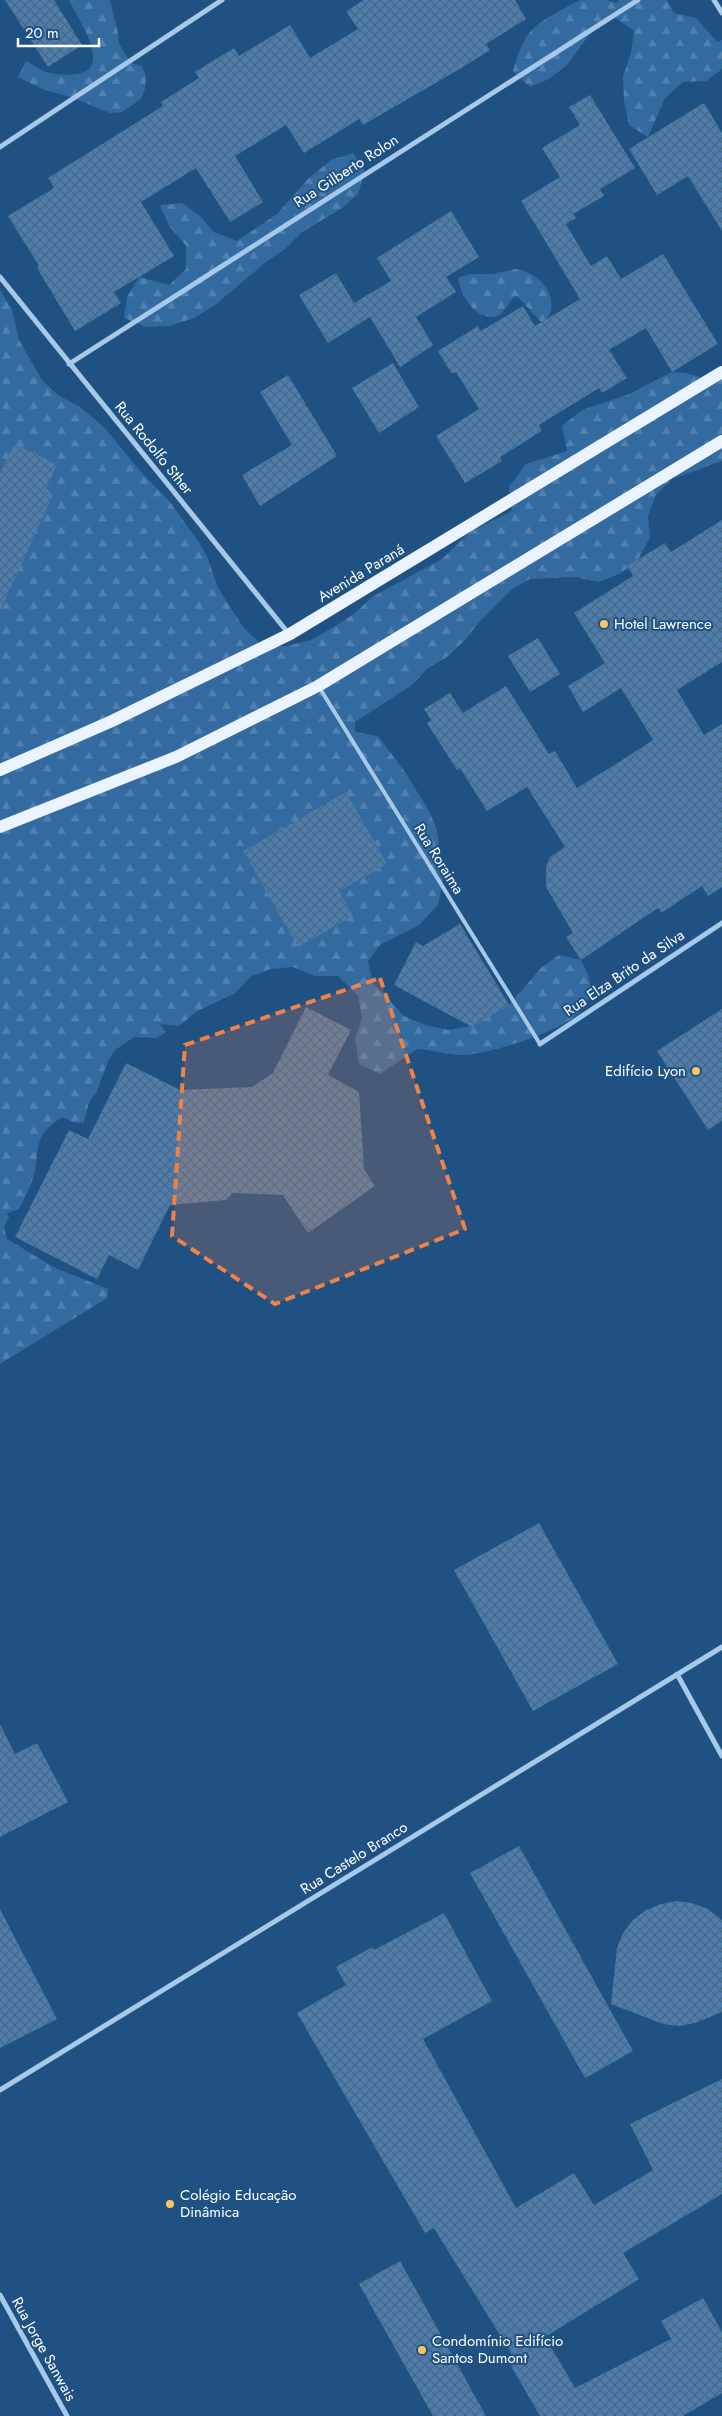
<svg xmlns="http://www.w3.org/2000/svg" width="722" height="2416" font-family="Jost,sans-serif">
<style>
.forest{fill:url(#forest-firs)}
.building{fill:url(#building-cross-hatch)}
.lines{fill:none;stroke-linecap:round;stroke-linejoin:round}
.lane{stroke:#a7c9e9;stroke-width:4}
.street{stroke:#a7c9e9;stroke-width:5}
.primary{stroke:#eaf3fe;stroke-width:12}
.marked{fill:#ee8249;fill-opacity:0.2;stroke:#ee8249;stroke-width:4;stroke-dasharray:10 6;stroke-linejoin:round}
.poi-dot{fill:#f7c567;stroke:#1f5183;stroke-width:2}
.labels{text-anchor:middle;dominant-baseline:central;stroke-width:4;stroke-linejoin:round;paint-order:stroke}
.street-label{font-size:15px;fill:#fff;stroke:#1f5183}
.poi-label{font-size:15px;fill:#fff;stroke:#1f5183;text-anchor:start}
</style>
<defs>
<pattern id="forest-firs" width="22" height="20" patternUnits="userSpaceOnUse" patternTransform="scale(1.25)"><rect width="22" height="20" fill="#336ba1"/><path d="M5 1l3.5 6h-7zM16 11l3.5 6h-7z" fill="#5281af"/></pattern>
<pattern id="building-cross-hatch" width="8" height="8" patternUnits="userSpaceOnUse" patternTransform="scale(1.25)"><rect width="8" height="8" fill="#4c7dae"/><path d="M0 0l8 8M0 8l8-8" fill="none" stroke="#4c6782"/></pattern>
</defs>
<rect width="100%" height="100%" fill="#1f5183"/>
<path class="forest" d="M 69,0 L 110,0 L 118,32 L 119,44 L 131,63 L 142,66 L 146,76 L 145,89 L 141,99 L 122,112 L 110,113 L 76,99 L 42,89 L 18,77 L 26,61 C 33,64 39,70 46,72 C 54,75 68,75 77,74 C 114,69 77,17 69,0 Z
M 581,0 L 606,0 L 617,3 L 619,0 L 667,0 L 674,13 L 696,18 L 717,42 L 722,40 L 722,69 L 706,81 L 683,82 L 665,98 L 648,137 L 629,125 L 624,101 L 623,76 L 631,53 L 634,31 L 614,17 L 595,27 L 567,65 L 549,79 L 530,87 L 513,71 C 517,57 521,43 531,31 C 540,20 568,6 581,0 Z
M 353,153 L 365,171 L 358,194 L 342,208 L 301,233 L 285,249 L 266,262 L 215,305 L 194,318 L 169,326 L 147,327 L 124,318 L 127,297 L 139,277 L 169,285 L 186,269 L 186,246 L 169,226 L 160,205 L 182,203 L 200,216 L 214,232 L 237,241 L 277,214 L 309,178 L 331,160 Z
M 516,269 C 527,271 537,276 544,285 C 553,296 556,316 541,322 L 517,296 L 513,298 L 500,315 C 478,324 461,298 458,278 L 469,274 L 492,274 Z
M 0,290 L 12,310 L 19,340 L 42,380 L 59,396 L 79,406 L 104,427 L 141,472 L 170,502 L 200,544 L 208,559 L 218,588 L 243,627 L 264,647 L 287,646 L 311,640 L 334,627 L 355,613 L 372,597 L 442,559 L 471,531 L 512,511 L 509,487 L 526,464 L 567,451 L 562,426 L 582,410 L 627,395 L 672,372 L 685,373 L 708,379 L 722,376 L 722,461 L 672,479 L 656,495 L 648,516 L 650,537 L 637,562 L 619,574 L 598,582 L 576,577 L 530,579 L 512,589 L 481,620 L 465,640 L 447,657 L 428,668 L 412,685 L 355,722 L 355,732 L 378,736 L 405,772 L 429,811 L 437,830 L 443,879 L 438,905 L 419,925 L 381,944 L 368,961 L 373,983 L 404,1016 L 425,1025 L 448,1030 L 470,1026 L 509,1005 L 541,968 L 559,955 L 581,960 C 588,974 595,987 587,1003 C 575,1029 490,1054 463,1055 C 448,1055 432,1050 417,1049 L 380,1074 L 359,1064 L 355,1039 L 362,1018 L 358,996 L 338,976 L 315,976 L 293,967 L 270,969 L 250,977 L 235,993 L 196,1012 L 179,1026 L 160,1024 L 166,1032 L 157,1038 L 134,1037 L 115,1050 L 109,1059 L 96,1093 L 89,1102 L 84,1123 L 73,1122 L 62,1117 C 38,1134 39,1139 36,1165 C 34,1180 26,1196 19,1209 L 7,1213 L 9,1217 L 4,1227 L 7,1239 L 55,1268 L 108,1289 L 107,1298 L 0,1364 Z"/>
<path class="building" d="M 5,0 L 54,0 L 82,45 L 48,67 Z
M 364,0 L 515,0 L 526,19 L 486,44 L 490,50 L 463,67 L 363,125 L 359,119 L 304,153 L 286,125 L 235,156 L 263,202 L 230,222 L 196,168 L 141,202 L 174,256 L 114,292 L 121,303 L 75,331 L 37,268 L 39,266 L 8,216 L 54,188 L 48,178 L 163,106 L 161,102 L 199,78 L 195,72 L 234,48 L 239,56 L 290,25 L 310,58 L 358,29 L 346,11 Z
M 590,95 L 635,168 L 600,189 L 604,196 L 573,214 L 576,218 L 566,224 L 591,266 L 607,256 L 621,279 L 663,254 L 718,344 L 672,372 L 646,328 L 609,350 L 627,378 L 602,393 L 599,388 L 539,425 L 542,431 L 500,457 L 502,461 L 465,483 L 436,436 L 479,409 L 456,372 L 452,374 L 438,351 L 478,326 L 481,331 L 523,306 L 535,326 L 580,299 L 521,201 L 560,177 L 542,148 L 580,125 L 569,107 Z
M 704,103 L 722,133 L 722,231 L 688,176 L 657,195 L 629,149 Z
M 451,211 L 479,257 L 446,277 L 456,292 L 416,317 L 433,345 L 400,367 L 370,317 L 328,343 L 299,295 L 336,273 L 354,303 L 391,281 L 377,258 Z
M 393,363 L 419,407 L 379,433 L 352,388 Z
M 288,375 L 337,456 L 260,506 L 242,475 L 292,445 L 260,392 Z
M 14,444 L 57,464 L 45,491 L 53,495 L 0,611 L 0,474 Z
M 722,520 L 722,662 L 677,690 L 704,735 L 722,724 L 722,887 L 708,896 L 702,886 L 661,913 L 658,908 L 581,960 L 566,937 L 573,933 L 546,887 L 546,867 L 550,857 L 565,847 L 527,787 L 487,811 L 460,768 L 457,770 L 427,723 L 431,720 L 424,709 L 450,693 L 463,713 L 506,686 L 549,754 L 555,751 L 577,788 L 616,764 L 653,740 L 621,688 L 583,712 L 568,686 L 605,663 L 574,613 L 633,576 L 627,566 L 665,543 L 671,552 Z
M 538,638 L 560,674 L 530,692 L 508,656 Z
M 346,792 L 387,864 L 339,891 L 353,916 L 298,947 L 243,851 Z
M 460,924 L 509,1005 L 472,1027 L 394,985 L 416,942 L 423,946 Z
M 306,1007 L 351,1030 L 328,1075 L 359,1092 L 364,1169 L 375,1186 L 308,1233 L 283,1195 L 232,1193 L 226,1200 L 170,1205 L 138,1270 L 109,1255 L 97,1279 L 15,1237 L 69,1130 L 88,1139 L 126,1063 L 180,1090 L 252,1087 L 273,1073 Z
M 722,1009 L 722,1121 L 708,1130 L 657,1051 Z
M 539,1523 L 618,1664 L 533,1711 L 454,1570 Z
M 0,1724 L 15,1754 L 37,1743 L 68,1802 L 0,1837 Z
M 519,1846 L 633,2051 L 585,2078 L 470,1873 Z
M 677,1901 L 692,1903 L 708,1909 L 722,1920 L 722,2012 L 695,2023 L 679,2026 L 663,2024 L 611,2004 L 617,1948 L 623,1933 L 633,1920 L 646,1910 L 661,1904 Z
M 0,1909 L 57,2019 L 0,2048 Z
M 444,1913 L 492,2001 L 423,2039 L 516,2208 L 574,2173 L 594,2205 L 653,2170 L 630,2124 L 722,2079 L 722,2194 L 623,2253 L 639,2279 L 545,2337 L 575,2388 L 671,2339 L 661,2321 L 703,2298 L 722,2332 L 722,2393 L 683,2416 L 540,2416 L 511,2366 L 517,2363 L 434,2228 L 425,2233 L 297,2013 L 346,1985 L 336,1967 L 372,1947 L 374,1950 Z
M 400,2261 L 486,2416 L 433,2416 L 359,2284 Z"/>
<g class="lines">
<path class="lane" d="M 319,687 L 540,1044"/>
<path class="street" d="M 714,0 L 722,13
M 0,147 L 222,0
M 0,277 L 289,634
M 69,364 L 638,0
M 540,1044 L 722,923
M 677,1674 L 722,1756
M 0,2090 L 722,1647
M 0,2295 L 67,2416"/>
<path class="primary" d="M 0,770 L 112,721 L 290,634 L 722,372
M 0,827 L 176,757 L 318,686 L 722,441"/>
</g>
<path class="marked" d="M 380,978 L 465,1229 L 275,1304 L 172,1236 L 185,1045 Z"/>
<g class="poi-dot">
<circle cx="604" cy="624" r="5"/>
<circle cx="696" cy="1071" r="5"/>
<circle cx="170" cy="2204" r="5"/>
<circle cx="422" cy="2350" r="5"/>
</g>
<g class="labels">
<g class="street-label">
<text transform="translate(346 171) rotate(-33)">Rua Gilberto Rolon</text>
<text transform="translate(154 448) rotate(51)">Rua Rodolfo Sther</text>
<text transform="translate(361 573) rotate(-31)">Avenida Paraná</text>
<text transform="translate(439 859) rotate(58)">Rua Roraima</text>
<text transform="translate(624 973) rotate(-34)">Rua Elza Brito da Silva</text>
<text transform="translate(354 1858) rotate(-32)">Rua Castelo Branco</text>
<text transform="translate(44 2349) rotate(61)">Rua Jorge Sanwais</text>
</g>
<g class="poi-label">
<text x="614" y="624">Hotel Lawrence</text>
<text x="686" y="1071" text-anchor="end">Edifício Lyon</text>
<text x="180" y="2195">Colégio Educação<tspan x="180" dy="17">Dinâmica</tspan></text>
<text x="432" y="2341">Condomínio Edifício<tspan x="432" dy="17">Santos Dumont</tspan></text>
</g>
</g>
<path d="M18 38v8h81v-8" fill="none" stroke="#ffffff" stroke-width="2.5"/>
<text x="25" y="38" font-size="15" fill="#ffffff" stroke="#1f5183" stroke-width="4" paint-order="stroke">20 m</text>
</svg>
